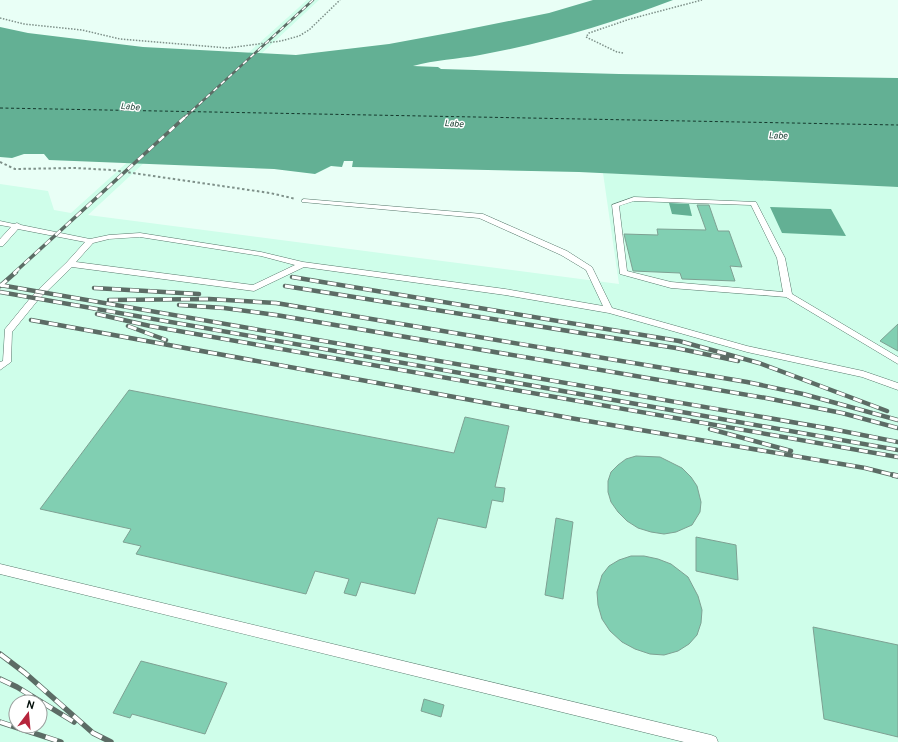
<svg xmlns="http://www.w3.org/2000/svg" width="898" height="742" font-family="Overpass,sans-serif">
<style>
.built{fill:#cffeea;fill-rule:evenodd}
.water{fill:#63b094}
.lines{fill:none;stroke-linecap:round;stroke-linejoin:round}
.ferry{stroke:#14382c;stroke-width:1;stroke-dasharray:3 2.5;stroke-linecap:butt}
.building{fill:#81cfb2;stroke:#7ea193}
.service-casing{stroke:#57796c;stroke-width:1}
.path-far1{stroke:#7e9089;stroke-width:1.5;stroke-dasharray:1.5 1.5;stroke-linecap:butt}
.path{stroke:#7e9089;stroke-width:2;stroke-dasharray:2.5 2.5;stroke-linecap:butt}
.service{fill:#fff;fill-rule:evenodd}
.rail-far3-casing{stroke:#5c6c65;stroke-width:2.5}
.rail-far2-casing{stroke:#5c6c65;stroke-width:3.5}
.rail-far1-casing{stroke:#5c6c65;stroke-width:4.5}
.rail-casing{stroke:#5c6c65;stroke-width:5.5}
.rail-far3{stroke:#fff;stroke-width:1.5;stroke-dasharray:5;stroke-linecap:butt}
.rail-far2{stroke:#fff;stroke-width:2.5;stroke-dasharray:7;stroke-linecap:butt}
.rail-far1{stroke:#fff;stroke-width:3;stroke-dasharray:9;stroke-linecap:butt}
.rail{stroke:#fff;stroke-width:4;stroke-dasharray:12;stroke-linecap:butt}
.labels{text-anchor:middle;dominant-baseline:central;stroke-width:3;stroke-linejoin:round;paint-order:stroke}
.far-water-label{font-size:9px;font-style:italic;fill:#14382c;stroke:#fff}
</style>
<rect width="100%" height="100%" fill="#e9fff6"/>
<path class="built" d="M 307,0 L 319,0 L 88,215 L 619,284 L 603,173 L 898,187 L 898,742 L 0,742 L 0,184 L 48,191 L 54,210 L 71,213 ZM 16,702 L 40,702 L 40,726 L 16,726 Z"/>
<path class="water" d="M 593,0 L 673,0 C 610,24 546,43 480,55 C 458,59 434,60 413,66 L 438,67 L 441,69 L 619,74 L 898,78 L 898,187 L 579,172 L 352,167 L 353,161 L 344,161 L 342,167 L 331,166 L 315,174 L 274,169 L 49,160 L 44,154 L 24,154 L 12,158 L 0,157 L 0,27 L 28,33 L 143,47 L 296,55 L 389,44 L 454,32 L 549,13 Z
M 669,203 L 689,204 L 692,216 L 672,214 Z
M 770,207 L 831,209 L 846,236 L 782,233 Z"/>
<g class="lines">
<path class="ferry" d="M 0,108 L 898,125"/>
</g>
<path class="building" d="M 697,205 L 709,205 L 718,231 L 729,231 L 742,267 L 730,266 L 735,281 L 682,279 L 680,273 L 633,271 L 624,234 L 658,235 L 657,229 L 706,230 Z
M 898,324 L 898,351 L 880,341 Z
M 129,390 L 454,453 L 465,417 L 509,426 L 495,487 L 505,488 L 503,502 L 492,500 L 486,528 L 438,518 L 415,594 L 361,582 L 356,596 L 344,593 L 349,579 L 315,571 L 306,594 L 136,554 L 141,546 L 123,542 L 131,529 L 40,509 Z
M 636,456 L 660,457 L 682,468 L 691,477 L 697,486 L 701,502 L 700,512 L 692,525 L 676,532 L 664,534 L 651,532 L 638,528 L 627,521 L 618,512 L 611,502 L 608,492 L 608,481 L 611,472 L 618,465 L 626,459 Z
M 556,518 L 573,522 L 563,599 L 545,595 Z
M 696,537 L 736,545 L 738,580 L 696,571 Z
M 631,556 L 644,556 L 658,559 L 671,564 L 688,577 L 698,596 L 702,610 L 701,623 L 697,635 L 689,644 L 678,651 L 664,655 L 650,654 L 635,649 L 622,642 L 610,631 L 602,619 L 598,605 L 597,592 L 602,575 L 609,566 L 619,560 Z
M 813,627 L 898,645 L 898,737 L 824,719 Z
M 141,661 L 227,683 L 205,734 L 132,714 L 130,718 L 113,713 Z
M 424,699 L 444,705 L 441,717 L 421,711 Z"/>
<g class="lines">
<g class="service-casing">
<path id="service" d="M 634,197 L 756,202 L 785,258 L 792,294 L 898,357 L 898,364 L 786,297 L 671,288 L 620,274 L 612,205 ZM 634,201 L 751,205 L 777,258 L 783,292 L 671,282 L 627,271 L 619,206 Z
M 304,199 L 483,214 L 567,251 L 592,267 L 612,308 L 747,346 L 863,371 L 898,383 L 898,390 L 862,377 L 747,352 L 609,313 L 505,295 L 304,267 L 254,291 L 72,267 L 38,300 L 12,332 L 11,362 L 0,370 L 0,362 L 3,361 L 5,329 L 32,296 L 67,262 L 85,242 L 18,229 L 3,246 L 0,246 L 0,239 L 11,227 L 0,225 L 0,221 L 14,224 L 17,223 L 21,225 L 90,239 L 109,235 L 140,233 L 261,252 L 303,262 L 505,289 L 603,306 L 586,270 L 561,255 L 479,218 L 302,202 L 302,200 ZM 140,237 L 261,256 L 295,265 L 253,285 L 76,262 L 93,243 L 109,239 Z
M 0,564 L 711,735 L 716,737 L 718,742 L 684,742 L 0,574 Z"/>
</g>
<path class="path-far1" d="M 0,18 L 24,24 L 82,30 L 120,39 L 228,48 L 281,41 L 299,36 L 309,30 L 340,0
M 623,53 L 617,52 L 586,37 L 589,33 L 630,19 L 702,0"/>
<path class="path" d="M 0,162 L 15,169 L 75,168 L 112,170 L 270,193 L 296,199"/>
<use href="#service" class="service"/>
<g class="rail-far3-casing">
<path id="rail-far3" d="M 184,118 L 313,0"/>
</g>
<g class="rail-far2-casing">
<path id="rail-far2" d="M 14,273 L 185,117"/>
</g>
<g class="rail-far1-casing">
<path id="rail-far1" d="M 292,277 L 679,341 L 759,363 L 887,411
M 0,285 L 832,429 L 898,442
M 0,286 L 16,272
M 285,286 L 676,348 L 738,361
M 94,288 L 199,294
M 0,292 L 898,450
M 109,300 L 209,299 L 276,303 L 747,382 L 803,394 L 898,420
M 179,305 L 224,308 L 276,315 L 766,398 L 842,413 L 898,428
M 97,314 L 150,326 L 898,457
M 31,320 L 570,418 L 865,468 L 897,476
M 128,326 L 166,340
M 710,429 L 791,451"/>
</g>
<g class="rail-casing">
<path id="rail" d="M 893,475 L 898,476
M 0,654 L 25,673 L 93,733 L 111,742
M 0,679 L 17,687 L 74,722
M 0,722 L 61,742"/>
</g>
<use href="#rail-far3" class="rail-far3"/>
<use href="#rail-far2" class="rail-far2"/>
<use href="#rail-far1" class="rail-far1"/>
<use href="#rail" class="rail"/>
</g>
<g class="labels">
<g class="far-water-label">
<text transform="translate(130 107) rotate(5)">Labe</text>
<text transform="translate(454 124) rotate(3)">Labe</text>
<text transform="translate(778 136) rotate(1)">Labe</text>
</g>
</g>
<g transform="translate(28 714) rotate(16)"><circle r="19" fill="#ffffff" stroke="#9a9f9d"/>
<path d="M0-3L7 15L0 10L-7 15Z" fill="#b6253c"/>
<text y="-6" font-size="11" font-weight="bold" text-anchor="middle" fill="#030f0a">N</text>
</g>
</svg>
